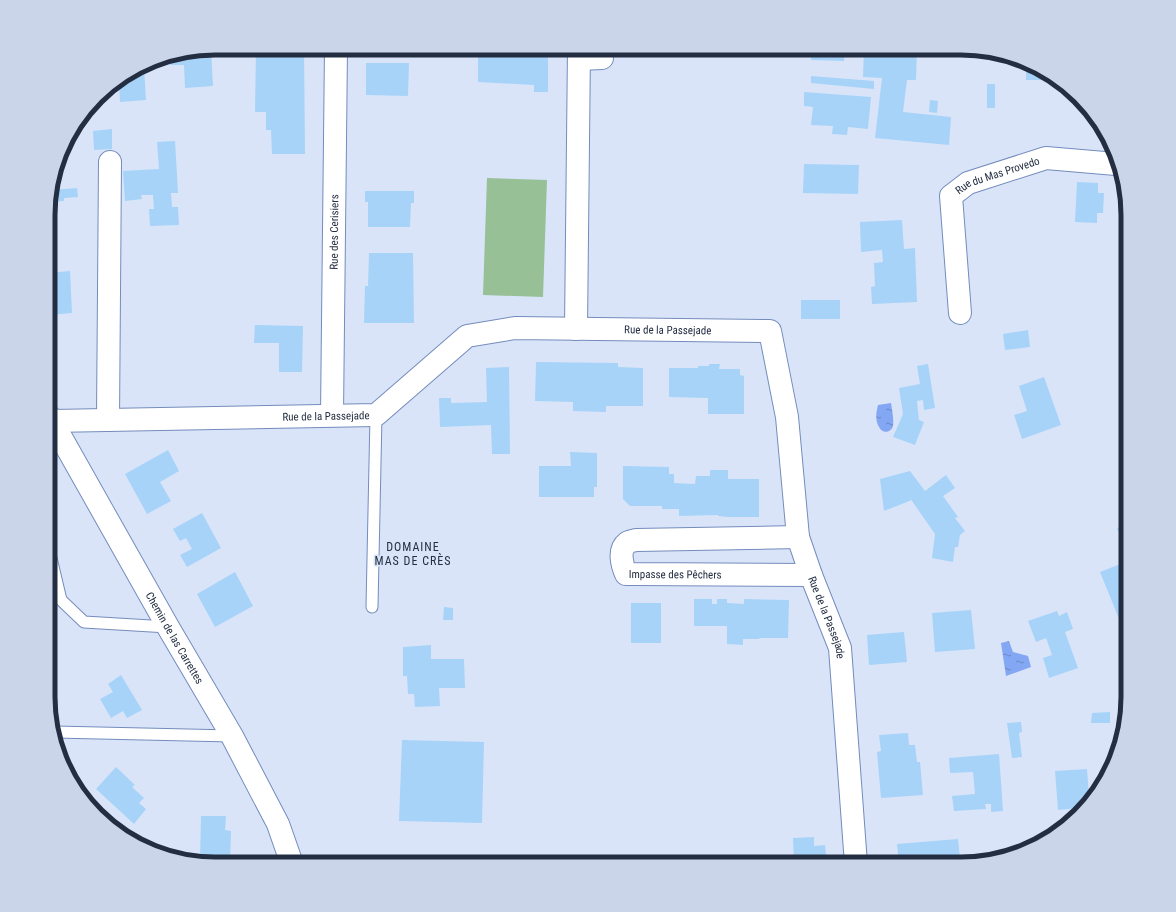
<svg xmlns="http://www.w3.org/2000/svg" width="1176" height="912" font-family="'Roboto Condensed',sans-serif">
<style>
.green{fill:#97c096}
.water{fill:url(#water-ripples)}
.building{fill:#a7d3f8}
.lines{fill:none;stroke-linecap:round;stroke-linejoin:round}
.lane-casing{stroke:#748cbc;stroke-width:13}
.street-casing{stroke:#748cbc;stroke-width:24}
.lane{stroke:#fff;stroke-width:11}
.street{stroke:#fff;stroke-width:22}
.labels{text-anchor:middle;dominant-baseline:central;stroke-width:3.5;stroke-linejoin:round;paint-order:stroke}
.street-label{font-size:11px;fill:#242e42;stroke:#d9e4f9}
.neighbourhood-label{font-size:12px;letter-spacing:1px;fill:#242e42;stroke:#d9e4f9}
.rim{fill:none;stroke:#242e42;stroke-width:5}
</style>
<defs>
<pattern id="water-ripples" width="26" height="14" patternUnits="userSpaceOnUse"><rect width="26" height="14" fill="#83a7f2"/><path d="M2 4q2-2 4 0t4 0M15 11q2-2 4 0t4 0" fill="none" stroke="#6b88c6"/></pattern>
</defs>
<rect width="100%" height="100%" fill="#d9e4f9"/>
<path class="green" d="M 487,178 L 547,180 L 543,297 L 483,295 Z"/>
<path class="water" d="M 891,403 C 892,410 894,419 893,426 C 891,433 882,434 879,427 C 875,420 876,413 878,405 Z
M 1009,641 L 1013,652 L 1028,656 L 1031,667 L 1006,676 L 1001,643 Z"/>
<path class="building" d="M 256,48 L 304,48 L 305,154 L 272,154 L 271,130 L 266,130 L 266,112 L 255,112 Z
M 536,48 L 548,48 L 548,92 L 534,92 L 534,85 L 478,82 L 478,54 L 536,55 Z
M 811,48 L 843,48 L 843,50 L 845,50 L 844,61 L 811,60 Z
M 864,48 L 917,48 L 916,80 L 907,80 L 903,112 L 951,117 L 949,145 L 875,138 L 882,78 L 863,77 Z
M 969,48 L 984,51 L 984,52 L 969,52 Z
M 211,49 L 213,86 L 185,88 L 184,65 L 170,65 L 170,56 Z
M 1020,60 L 1024,61 L 1046,74 L 1045,80 L 1026,80 L 1026,69 L 1020,69 Z
M 366,63 L 409,63 L 408,96 L 366,95 Z
M 144,67 L 146,100 L 120,102 L 119,82 Z
M 811,76 L 874,81 L 874,89 L 811,83 Z
M 987,84 L 995,84 L 995,108 L 987,108 Z
M 804,92 L 871,97 L 868,129 L 848,127 L 847,135 L 832,134 L 833,126 L 811,125 L 813,107 L 804,106 Z
M 930,100 L 938,101 L 937,113 L 929,112 Z
M 112,129 L 112,149 L 94,150 L 93,131 Z
M 175,141 L 178,193 L 171,193 L 172,207 L 178,207 L 179,225 L 150,226 L 149,209 L 154,209 L 153,195 L 141,195 L 142,199 L 125,201 L 123,171 L 159,169 L 157,142 Z
M 804,164 L 859,165 L 858,194 L 803,193 Z
M 1077,182 L 1098,183 L 1098,193 L 1104,193 L 1103,213 L 1097,213 L 1097,223 L 1075,222 Z
M 77,188 L 78,197 L 64,198 L 64,201 L 49,202 L 51,190 Z
M 365,191 L 414,191 L 414,203 L 411,203 L 410,227 L 368,227 L 368,202 L 365,202 Z
M 902,220 L 904,249 L 915,248 L 917,302 L 872,304 L 871,287 L 875,286 L 874,263 L 883,262 L 882,250 L 861,252 L 860,222 Z
M 369,253 L 413,253 L 414,323 L 364,323 L 365,286 L 368,286 Z
M 70,271 L 72,313 L 49,315 L 49,273 Z
M 801,300 L 840,300 L 840,319 L 801,319 Z
M 255,325 L 303,326 L 302,372 L 279,372 L 279,343 L 254,343 Z
M 1028,330 L 1030,347 L 1005,350 L 1003,334 Z
M 536,362 L 618,363 L 618,367 L 643,368 L 643,406 L 606,406 L 606,412 L 573,411 L 573,402 L 535,401 Z
M 709,364 L 720,364 L 719,369 L 740,369 L 740,375 L 744,376 L 744,414 L 708,414 L 708,398 L 669,397 L 669,368 L 698,368 L 698,366 L 709,366 Z
M 928,364 L 935,408 L 924,410 L 923,400 L 917,401 L 919,420 L 924,422 L 915,445 L 893,437 L 903,414 L 899,388 L 920,384 L 917,366 Z
M 509,367 L 510,454 L 492,454 L 491,425 L 440,427 L 439,398 L 451,398 L 451,403 L 487,402 L 486,368 Z
M 1044,377 L 1061,425 L 1022,439 L 1014,415 L 1027,411 L 1019,386 Z
M 168,450 L 179,471 L 160,482 L 171,501 L 147,514 L 125,474 Z
M 570,452 L 597,453 L 597,487 L 594,487 L 594,497 L 539,497 L 539,466 L 571,466 Z
M 623,466 L 669,467 L 669,474 L 674,474 L 674,483 L 695,484 L 696,476 L 710,476 L 710,470 L 728,470 L 728,479 L 759,479 L 759,517 L 728,517 L 718,516 L 718,515 L 679,516 L 679,509 L 662,509 L 662,506 L 630,506 L 623,499 Z
M 910,471 L 925,491 L 946,475 L 955,488 L 943,496 L 958,517 L 955,518 L 965,531 L 960,535 L 958,547 L 955,547 L 953,562 L 932,558 L 935,534 L 912,501 L 912,500 L 884,511 L 880,479 Z
M 202,513 L 221,548 L 187,567 L 180,555 L 192,549 L 186,538 L 180,541 L 173,529 Z
M 1128,524 L 1128,554 L 1117,528 Z
M 1128,561 L 1128,641 L 1100,572 Z
M 235,572 L 253,606 L 215,627 L 197,594 Z
M 694,599 L 712,599 L 712,604 L 717,604 L 717,599 L 727,599 L 727,603 L 744,604 L 744,599 L 789,600 L 788,638 L 760,638 L 759,639 L 743,639 L 743,645 L 727,644 L 727,626 L 694,626 Z
M 631,603 L 661,603 L 661,643 L 631,643 Z
M 444,607 L 453,608 L 453,620 L 443,620 Z
M 971,610 L 975,649 L 935,652 L 932,613 Z
M 1057,611 L 1059,616 L 1067,612 L 1073,629 L 1065,632 L 1078,668 L 1049,678 L 1043,658 L 1052,655 L 1046,638 L 1036,642 L 1028,621 Z
M 904,632 L 907,662 L 869,665 L 867,635 Z
M 431,645 L 431,659 L 464,659 L 465,688 L 439,688 L 440,706 L 415,707 L 414,694 L 408,694 L 407,676 L 403,676 L 403,647 Z
M 121,675 L 142,710 L 127,718 L 123,711 L 111,718 L 100,699 L 113,692 L 108,684 Z
M 1110,712 L 1110,723 L 1091,723 L 1092,713 Z
M 1021,722 L 1022,732 L 1019,733 L 1022,757 L 1012,758 L 1007,723 Z
M 908,733 L 909,745 L 915,745 L 917,762 L 920,762 L 923,795 L 881,798 L 877,752 L 881,751 L 879,735 Z
M 402,740 L 484,742 L 482,823 L 399,821 Z
M 999,754 L 1003,811 L 991,812 L 991,804 L 985,804 L 986,809 L 954,811 L 952,796 L 975,794 L 973,772 L 950,773 L 949,758 Z
M 116,767 L 135,785 L 132,787 L 144,798 L 139,803 L 146,809 L 134,824 L 96,789 Z
M 1087,769 L 1089,797 L 1093,797 L 1087,807 L 1058,810 L 1055,771 Z
M 201,816 L 226,816 L 225,830 L 231,831 L 230,864 L 200,862 Z
M 814,837 L 814,846 L 825,845 L 827,864 L 794,864 L 793,838 Z
M 958,839 L 960,858 L 942,860 L 942,864 L 915,864 L 914,862 L 899,863 L 897,844 Z"/>
<g class="lines">
<g class="lane-casing">
<path id="lane" d="M 49,557 L 51,558 L 61,600 L 84,622 L 168,627
M 372,607 L 376,415
M 55,732 L 232,736"/>
</g>
<g class="street-casing">
<g id="street">
<path d="M 579,59 L 602,58"/>
<path id="s1" d="M 960,313 L 951,196 L 968,183 L 1046,158 L 1116,164"/>
<path d="M 576,329 L 579,48"/>
<path id="s2" d="M 332,415 L 336,48"/>
<path id="s3" d="M 49,416 L 168,627 L 232,736 L 278,824 L 292,864"/>
<path d="M 108,420 L 110,162"/>
<path id="s4" d="M 52,421 L 376,415 L 467,336 L 515,328 L 770,331 L 787,417 L 798,537 L 811,575 L 840,648 L 856,864"/>
<path id="s5" d="M 798,537 L 636,540 C 633,541 629,541 627,543 C 618,550 622,565 626,574 L 633,574 L 811,575"/>
</g>
</g>
<use href="#lane" class="lane"/>
<use href="#street" class="street"/>
</g>
<g class="labels">
<g class="street-label">
<text stroke="none"><textPath href="#s1" startOffset="169">Rue du Mas Provedo</textPath></text>
<text stroke="none"><textPath href="#s2" startOffset="183">Rue des Cerisiers</textPath></text>
<text stroke="none"><textPath href="#s4" startOffset="646">Rue de la Passejade</textPath></text>
<text stroke="none"><textPath href="#s4" startOffset="274">Rue de la Passejade</textPath></text>
<text stroke="none"><textPath href="#s5" startOffset="254">Impasse des Pêchers</textPath></text>
<text stroke="none"><textPath href="#s4" startOffset="1042">Rue de la Passejade</textPath></text>
<text stroke="none"><textPath href="#s3" startOffset="255">Chemin de las Carrettes</textPath></text>
</g>
<g class="neighbourhood-label">
<text x="413" y="547">DOMAINE<tspan x="413" dy="14">MAS DE CRÈS</tspan></text>
</g>
</g>
<path d="M0 0H1176V912H0ZM215 55H961A160 160 0 0 1 1121 215V697A160 160 0 0 1 961 857H215A160 160 0 0 1 55 697V215A160 160 0 0 1 215 55Z" fill="#cbd5ea" fill-rule="evenodd"/>
<path class="rim" d="M215 55H961A160 160 0 0 1 1121 215V697A160 160 0 0 1 961 857H215A160 160 0 0 1 55 697V215A160 160 0 0 1 215 55Z"/>
</svg>
